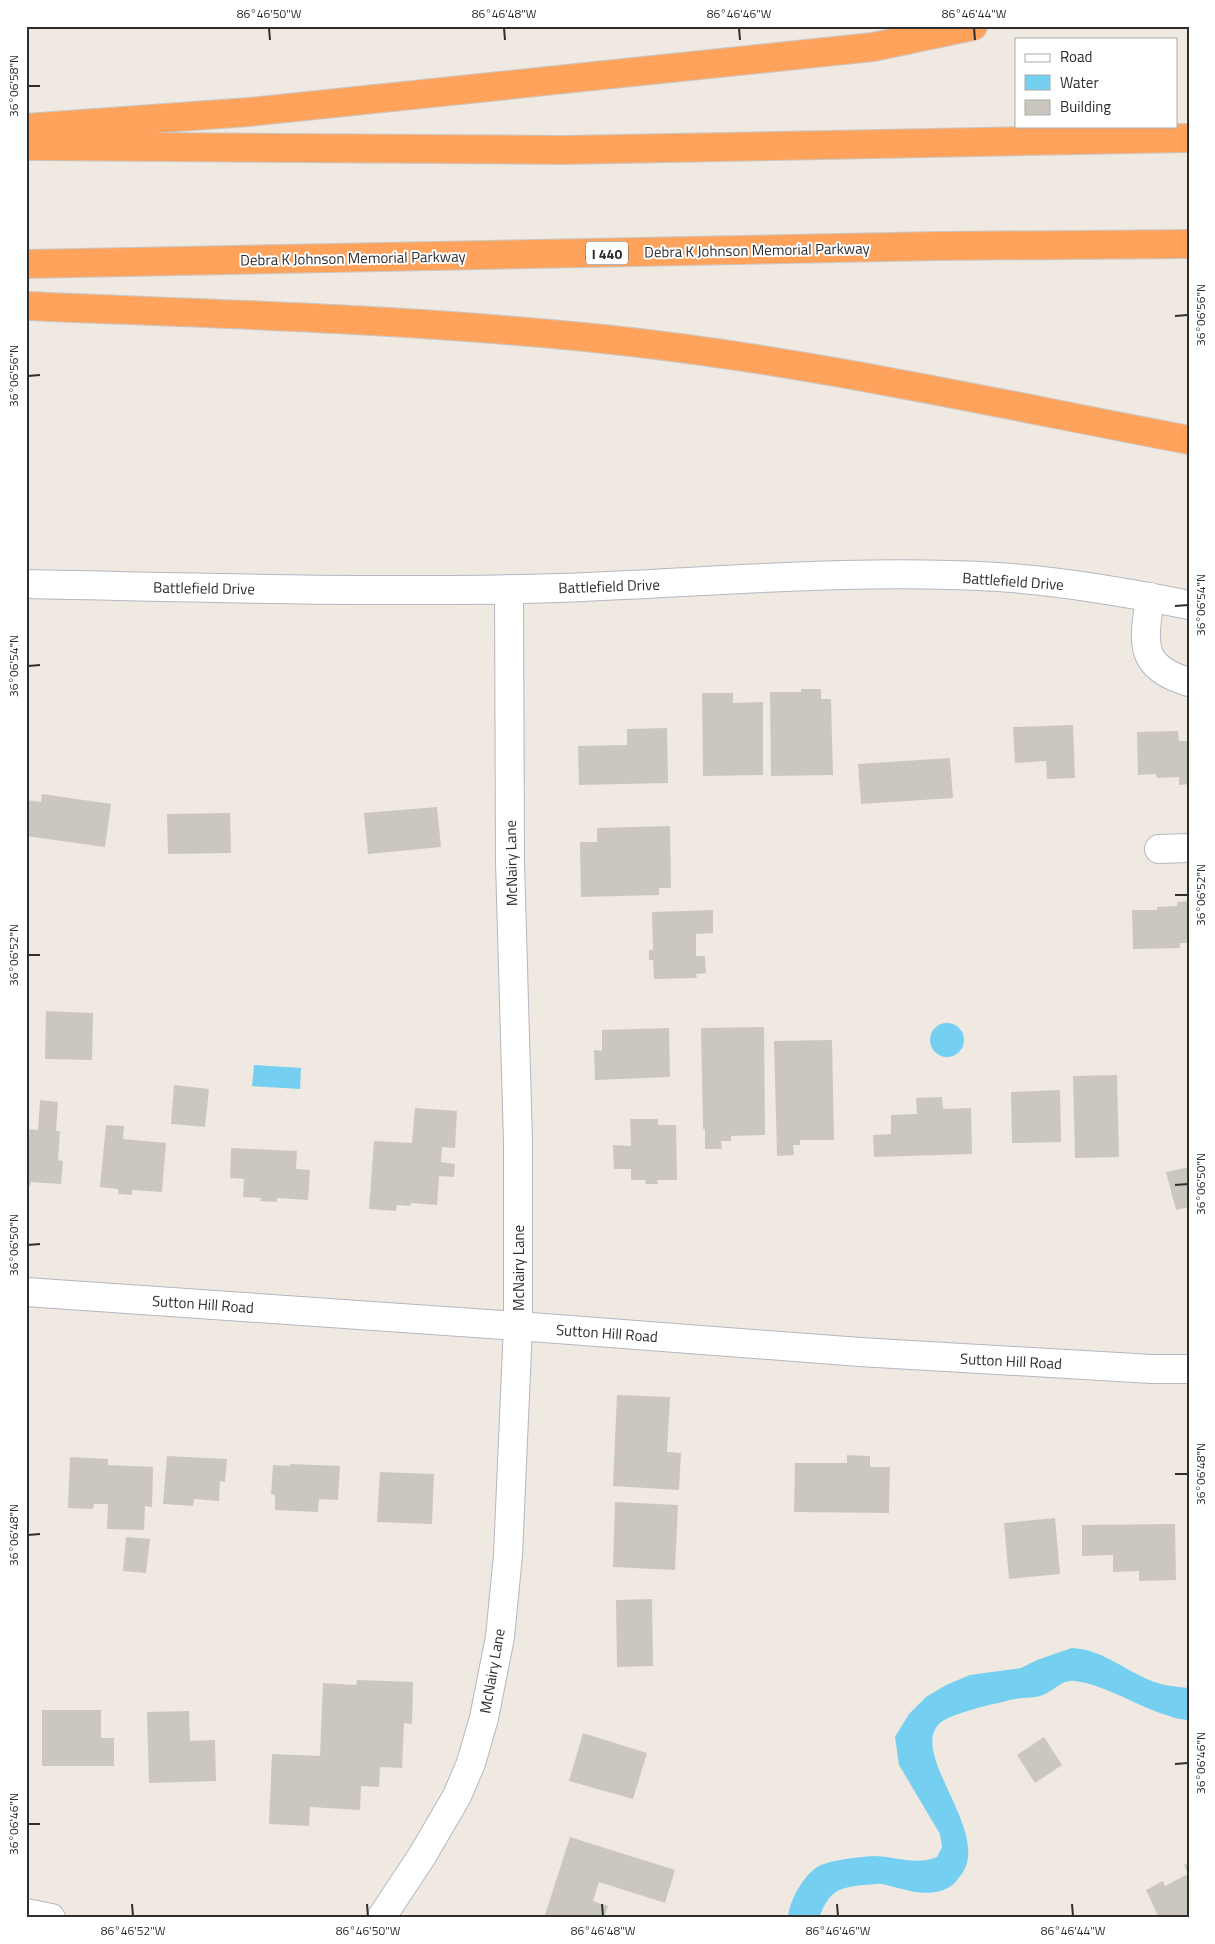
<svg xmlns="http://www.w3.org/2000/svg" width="1215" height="1944" font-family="'Titillium Web',sans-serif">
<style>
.water{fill:#75cff0}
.building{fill:#cbc7bf}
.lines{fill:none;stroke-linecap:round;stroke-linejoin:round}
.minor-casing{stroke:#b4b7c1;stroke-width:30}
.highway-casing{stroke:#c9c9c9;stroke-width:30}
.minor{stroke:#fff;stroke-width:28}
.highway{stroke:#ffa35c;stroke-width:28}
.ticks{fill:none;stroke:#2e2e2e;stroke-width:2}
.labels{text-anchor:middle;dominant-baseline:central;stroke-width:4;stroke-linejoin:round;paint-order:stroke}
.shield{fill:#fff;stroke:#6d6d6d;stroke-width:1}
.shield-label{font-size:14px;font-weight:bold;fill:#2e2e2e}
.street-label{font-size:15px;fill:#2e2e2e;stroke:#fff}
.neatline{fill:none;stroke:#2e2e2e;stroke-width:2}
.ticks-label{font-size:12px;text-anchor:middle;fill:#2e2e2e}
</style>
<rect width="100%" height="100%" fill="#efe9e1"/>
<path class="water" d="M930 1040a17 17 0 1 1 34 0a17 17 0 1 1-34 0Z
M 254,1065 L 301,1068 L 300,1089 L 252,1086 Z
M 1072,1648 C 1100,1649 1122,1668 1147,1679 C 1159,1685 1175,1687 1189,1688 L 1189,1720 C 1178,1720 1170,1716 1160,1713 C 1132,1703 1104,1685 1075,1681 C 1062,1679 1055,1690 1045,1694 C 1035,1699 1025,1697 1015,1699 C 1008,1700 1001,1703 993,1704 C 981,1707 949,1715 940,1723 C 907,1753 993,1833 961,1875 C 958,1878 955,1884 951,1886 C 929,1900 905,1889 882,1884 C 876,1883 869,1885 863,1885 C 836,1888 829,1892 819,1918 L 788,1918 C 789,1901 804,1874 819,1866 C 831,1860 859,1857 873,1856 C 895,1856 915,1866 937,1857 L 942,1847 L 940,1834 L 899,1765 L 895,1737 L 909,1714 L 926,1697 L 946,1685 L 970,1675 L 1021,1668 L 1037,1660 Z"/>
<path class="building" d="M 801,689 L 821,689 L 821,699 L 831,699 L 833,775 L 771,776 L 770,692 L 801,692 Z
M 702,693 L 733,693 L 733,703 L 763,702 L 763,775 L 703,776 Z
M 1073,725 L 1075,778 L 1047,779 L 1046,761 L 1015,763 L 1013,727 Z
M 667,728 L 668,783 L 579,785 L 578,746 L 627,745 L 627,729 Z
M 1178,731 L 1179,741 L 1189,741 L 1189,784 L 1179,785 L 1179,777 L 1157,778 L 1156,774 L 1138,775 L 1137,732 Z
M 950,758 L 953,798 L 861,804 L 858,764 Z
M 42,794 L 111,804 L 105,847 L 26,836 L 26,800 L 41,802 Z
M 437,807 L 441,847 L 368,854 L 364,813 Z
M 230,813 L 231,853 L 168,854 L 167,814 Z
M 670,826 L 671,888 L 659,888 L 659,895 L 581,897 L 580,842 L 597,842 L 597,828 Z
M 1189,901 L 1189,943 L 1180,943 L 1180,948 L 1133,949 L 1132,910 L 1157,910 L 1157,907 L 1177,906 L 1177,902 Z
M 713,910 L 713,933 L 696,934 L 696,956 L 705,956 L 706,973 L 696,974 L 697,978 L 654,979 L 653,960 L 649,960 L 649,950 L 653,950 L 652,912 Z
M 46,1011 L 93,1013 L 92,1060 L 45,1059 Z
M 764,1027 L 765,1135 L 731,1136 L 731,1141 L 721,1141 L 722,1149 L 705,1149 L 705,1129 L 703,1129 L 701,1028 Z
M 669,1028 L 670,1077 L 595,1080 L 594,1050 L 602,1051 L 602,1030 Z
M 832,1040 L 834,1140 L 800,1140 L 800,1145 L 793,1145 L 794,1155 L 777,1156 L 774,1041 Z
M 1117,1075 L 1119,1157 L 1075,1158 L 1073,1076 Z
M 174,1085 L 209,1089 L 205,1127 L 171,1124 Z
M 1060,1090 L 1061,1142 L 1012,1143 L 1011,1092 Z
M 942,1097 L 943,1109 L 971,1108 L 972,1154 L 874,1157 L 873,1135 L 891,1134 L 891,1115 L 917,1114 L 916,1098 Z
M 40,1100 L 58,1102 L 56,1131 L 60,1131 L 58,1160 L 63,1161 L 61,1184 L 31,1182 L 30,1186 L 26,1185 L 26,1129 L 38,1130 Z
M 415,1108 L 457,1111 L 455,1148 L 442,1147 L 441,1162 L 455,1164 L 454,1177 L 439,1176 L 437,1205 L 411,1203 L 410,1206 L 397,1205 L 396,1211 L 369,1209 L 374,1141 L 412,1143 Z
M 630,1119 L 658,1119 L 658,1125 L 676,1125 L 677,1180 L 657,1180 L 658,1184 L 645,1184 L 646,1180 L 631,1180 L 631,1169 L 614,1169 L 613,1145 L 631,1146 Z
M 106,1125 L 124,1126 L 123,1139 L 166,1143 L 162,1192 L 132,1190 L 132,1195 L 118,1194 L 118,1189 L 100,1187 Z
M 231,1148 L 297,1151 L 296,1169 L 310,1170 L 308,1200 L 277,1198 L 277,1202 L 260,1201 L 261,1198 L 243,1197 L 244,1179 L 230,1178 Z
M 1189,1167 L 1189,1207 L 1176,1210 L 1166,1172 Z
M 617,1395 L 670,1397 L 667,1452 L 681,1453 L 679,1490 L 613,1486 Z
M 847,1455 L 870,1456 L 870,1467 L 890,1467 L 889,1513 L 794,1512 L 795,1463 L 847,1463 Z
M 167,1456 L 227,1459 L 225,1482 L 220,1481 L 219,1501 L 194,1499 L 193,1506 L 163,1504 Z
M 70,1457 L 108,1459 L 108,1465 L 153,1467 L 152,1507 L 145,1506 L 144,1530 L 107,1529 L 108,1504 L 94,1504 L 93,1509 L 68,1508 Z
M 290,1464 L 340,1466 L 338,1500 L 319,1499 L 318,1512 L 275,1510 L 275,1495 L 271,1494 L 273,1465 L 290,1466 Z
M 380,1472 L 434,1474 L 432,1524 L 377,1522 Z
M 615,1502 L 678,1505 L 675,1570 L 613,1567 Z
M 1055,1518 L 1060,1574 L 1009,1579 L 1004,1523 Z
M 1175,1524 L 1176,1580 L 1139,1581 L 1139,1571 L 1113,1572 L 1113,1555 L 1082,1556 L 1082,1525 Z
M 126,1537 L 150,1539 L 146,1573 L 123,1571 Z
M 652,1599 L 653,1666 L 617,1667 L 616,1600 Z
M 357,1680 L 413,1682 L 412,1724 L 404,1723 L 402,1768 L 380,1767 L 379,1787 L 361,1786 L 360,1810 L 310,1807 L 309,1826 L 269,1824 L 272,1754 L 320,1756 L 323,1683 L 356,1685 Z
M 42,1710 L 101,1710 L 101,1738 L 114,1738 L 114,1766 L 42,1766 Z
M 189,1711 L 190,1741 L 215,1740 L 216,1781 L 149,1783 L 147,1712 Z
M 583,1733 L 647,1753 L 633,1799 L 569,1781 Z
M 1044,1737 L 1062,1765 L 1035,1783 L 1017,1755 Z
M 570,1837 L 675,1870 L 665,1903 L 599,1882 L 593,1901 L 608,1906 L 604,1918 L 553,1918 L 545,1915 Z
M 1189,1863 L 1189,1918 L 1185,1916 L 1159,1918 L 1146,1890 L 1163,1881 L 1165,1886 L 1188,1874 L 1184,1865 Z"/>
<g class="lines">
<g class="minor-casing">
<path id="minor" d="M 26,584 C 204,588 382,593 559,588 C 705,583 852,568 998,577 C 1062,581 1125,592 1189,605
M 1150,597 C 1144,642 1137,667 1189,682
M 1159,849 L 1189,848
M 26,1292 L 518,1326 L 860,1352 L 1152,1369 L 1189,1369
M 26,1913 L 51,1918
M 381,1918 L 422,1856 L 457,1796 L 471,1763 L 484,1718 L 500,1637 L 508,1555 L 518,1326 L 518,1142 L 510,862 L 509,589"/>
</g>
<g class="highway-casing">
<path id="highway" d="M 26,128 L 249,112 L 873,47 L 973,26
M 26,146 L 563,150 L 1189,138
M 26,264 L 939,246 L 1189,244
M 26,306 C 218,314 411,319 603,339 C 800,359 994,403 1189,440"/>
</g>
<use href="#minor" class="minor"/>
<use href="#highway" class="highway"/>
</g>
<path class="ticks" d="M 269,28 L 270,40M 504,28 L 505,40M 739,28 L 740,40M 974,28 L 975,40M 28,86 L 40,86M 1175,316 L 1188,315M 28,376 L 40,375M 1175,606 L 1188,605M 28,666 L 40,665M 1175,895 L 1188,895M 28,955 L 40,955M 1175,1185 L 1188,1184M 28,1245 L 40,1244M 1175,1474 L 1188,1474M 28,1535 L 40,1534M 1175,1764 L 1188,1763M 28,1824 L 40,1824M 132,1904 L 133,1916M 367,1904 L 368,1916M 602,1904 L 603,1916M 837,1904 L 838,1916M 1072,1904 L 1073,1916"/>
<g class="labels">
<rect class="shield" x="586" y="241.5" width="42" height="23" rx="4"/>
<g class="shield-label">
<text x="607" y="253">I 440</text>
</g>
<g class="street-label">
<text transform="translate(757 250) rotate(-1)">Debra K Johnson Memorial Parkway</text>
<text transform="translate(353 258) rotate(-1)">Debra K Johnson Memorial Parkway</text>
<text transform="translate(1013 581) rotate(4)">Battlefield Drive</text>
<text transform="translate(609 586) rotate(-2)">Battlefield Drive</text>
<text transform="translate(204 588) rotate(1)">Battlefield Drive</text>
<text transform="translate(511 863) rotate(-91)">McNairy Lane</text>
<text transform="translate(518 1268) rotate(-90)">McNairy Lane</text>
<text transform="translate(203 1304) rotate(4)">Sutton Hill Road</text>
<text transform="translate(607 1333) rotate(4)">Sutton Hill Road</text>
<text transform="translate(1011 1361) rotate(3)">Sutton Hill Road</text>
<text transform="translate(492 1671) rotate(-80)">McNairy Lane</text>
</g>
</g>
<rect width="1215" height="1944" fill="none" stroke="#ffffff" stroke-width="55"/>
<rect x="1015" y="38" width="162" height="90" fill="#ffffff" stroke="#ababab"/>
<rect x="1025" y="54" width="25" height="8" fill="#ffffff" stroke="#ababab"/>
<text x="1060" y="62" font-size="15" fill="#2e2e2e">Road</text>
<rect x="1025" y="75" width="25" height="15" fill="#75cff0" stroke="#ababab"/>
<text x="1060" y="88" font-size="15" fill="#2e2e2e">Water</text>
<rect x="1025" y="100" width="25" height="15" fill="#cbc7bf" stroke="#ababab"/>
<text x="1060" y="112" font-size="15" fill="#2e2e2e">Building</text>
<rect x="28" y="28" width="1160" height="1888" class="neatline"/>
<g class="ticks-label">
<text x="269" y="18">86°46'50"W</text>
<text x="504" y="18">86°46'48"W</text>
<text x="739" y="18">86°46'46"W</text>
<text x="974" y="18">86°46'44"W</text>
<text transform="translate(14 86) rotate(-90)" y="4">36°06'58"N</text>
<text transform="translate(1201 315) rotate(-90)" y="4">36°06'56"N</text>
<text transform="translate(14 376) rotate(-90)" y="4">36°06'56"N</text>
<text transform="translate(1201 605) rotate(-90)" y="4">36°06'54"N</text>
<text transform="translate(14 666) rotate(-90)" y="4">36°06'54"N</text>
<text transform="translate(1201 895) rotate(-90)" y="4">36°06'52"N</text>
<text transform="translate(14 955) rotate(-90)" y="4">36°06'52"N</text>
<text transform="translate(1201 1184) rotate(-90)" y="4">36°06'50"N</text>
<text transform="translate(14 1245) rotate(-90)" y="4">36°06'50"N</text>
<text transform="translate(1201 1474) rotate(-90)" y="4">36°06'48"N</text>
<text transform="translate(14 1535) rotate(-90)" y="4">36°06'48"N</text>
<text transform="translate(1201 1763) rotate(-90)" y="4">36°06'46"N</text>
<text transform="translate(14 1824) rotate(-90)" y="4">36°06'46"N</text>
<text x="133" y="1935">86°46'52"W</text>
<text x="368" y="1935">86°46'50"W</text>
<text x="603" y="1935">86°46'48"W</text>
<text x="838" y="1935">86°46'46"W</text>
<text x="1073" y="1935">86°46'44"W</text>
</g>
</svg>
